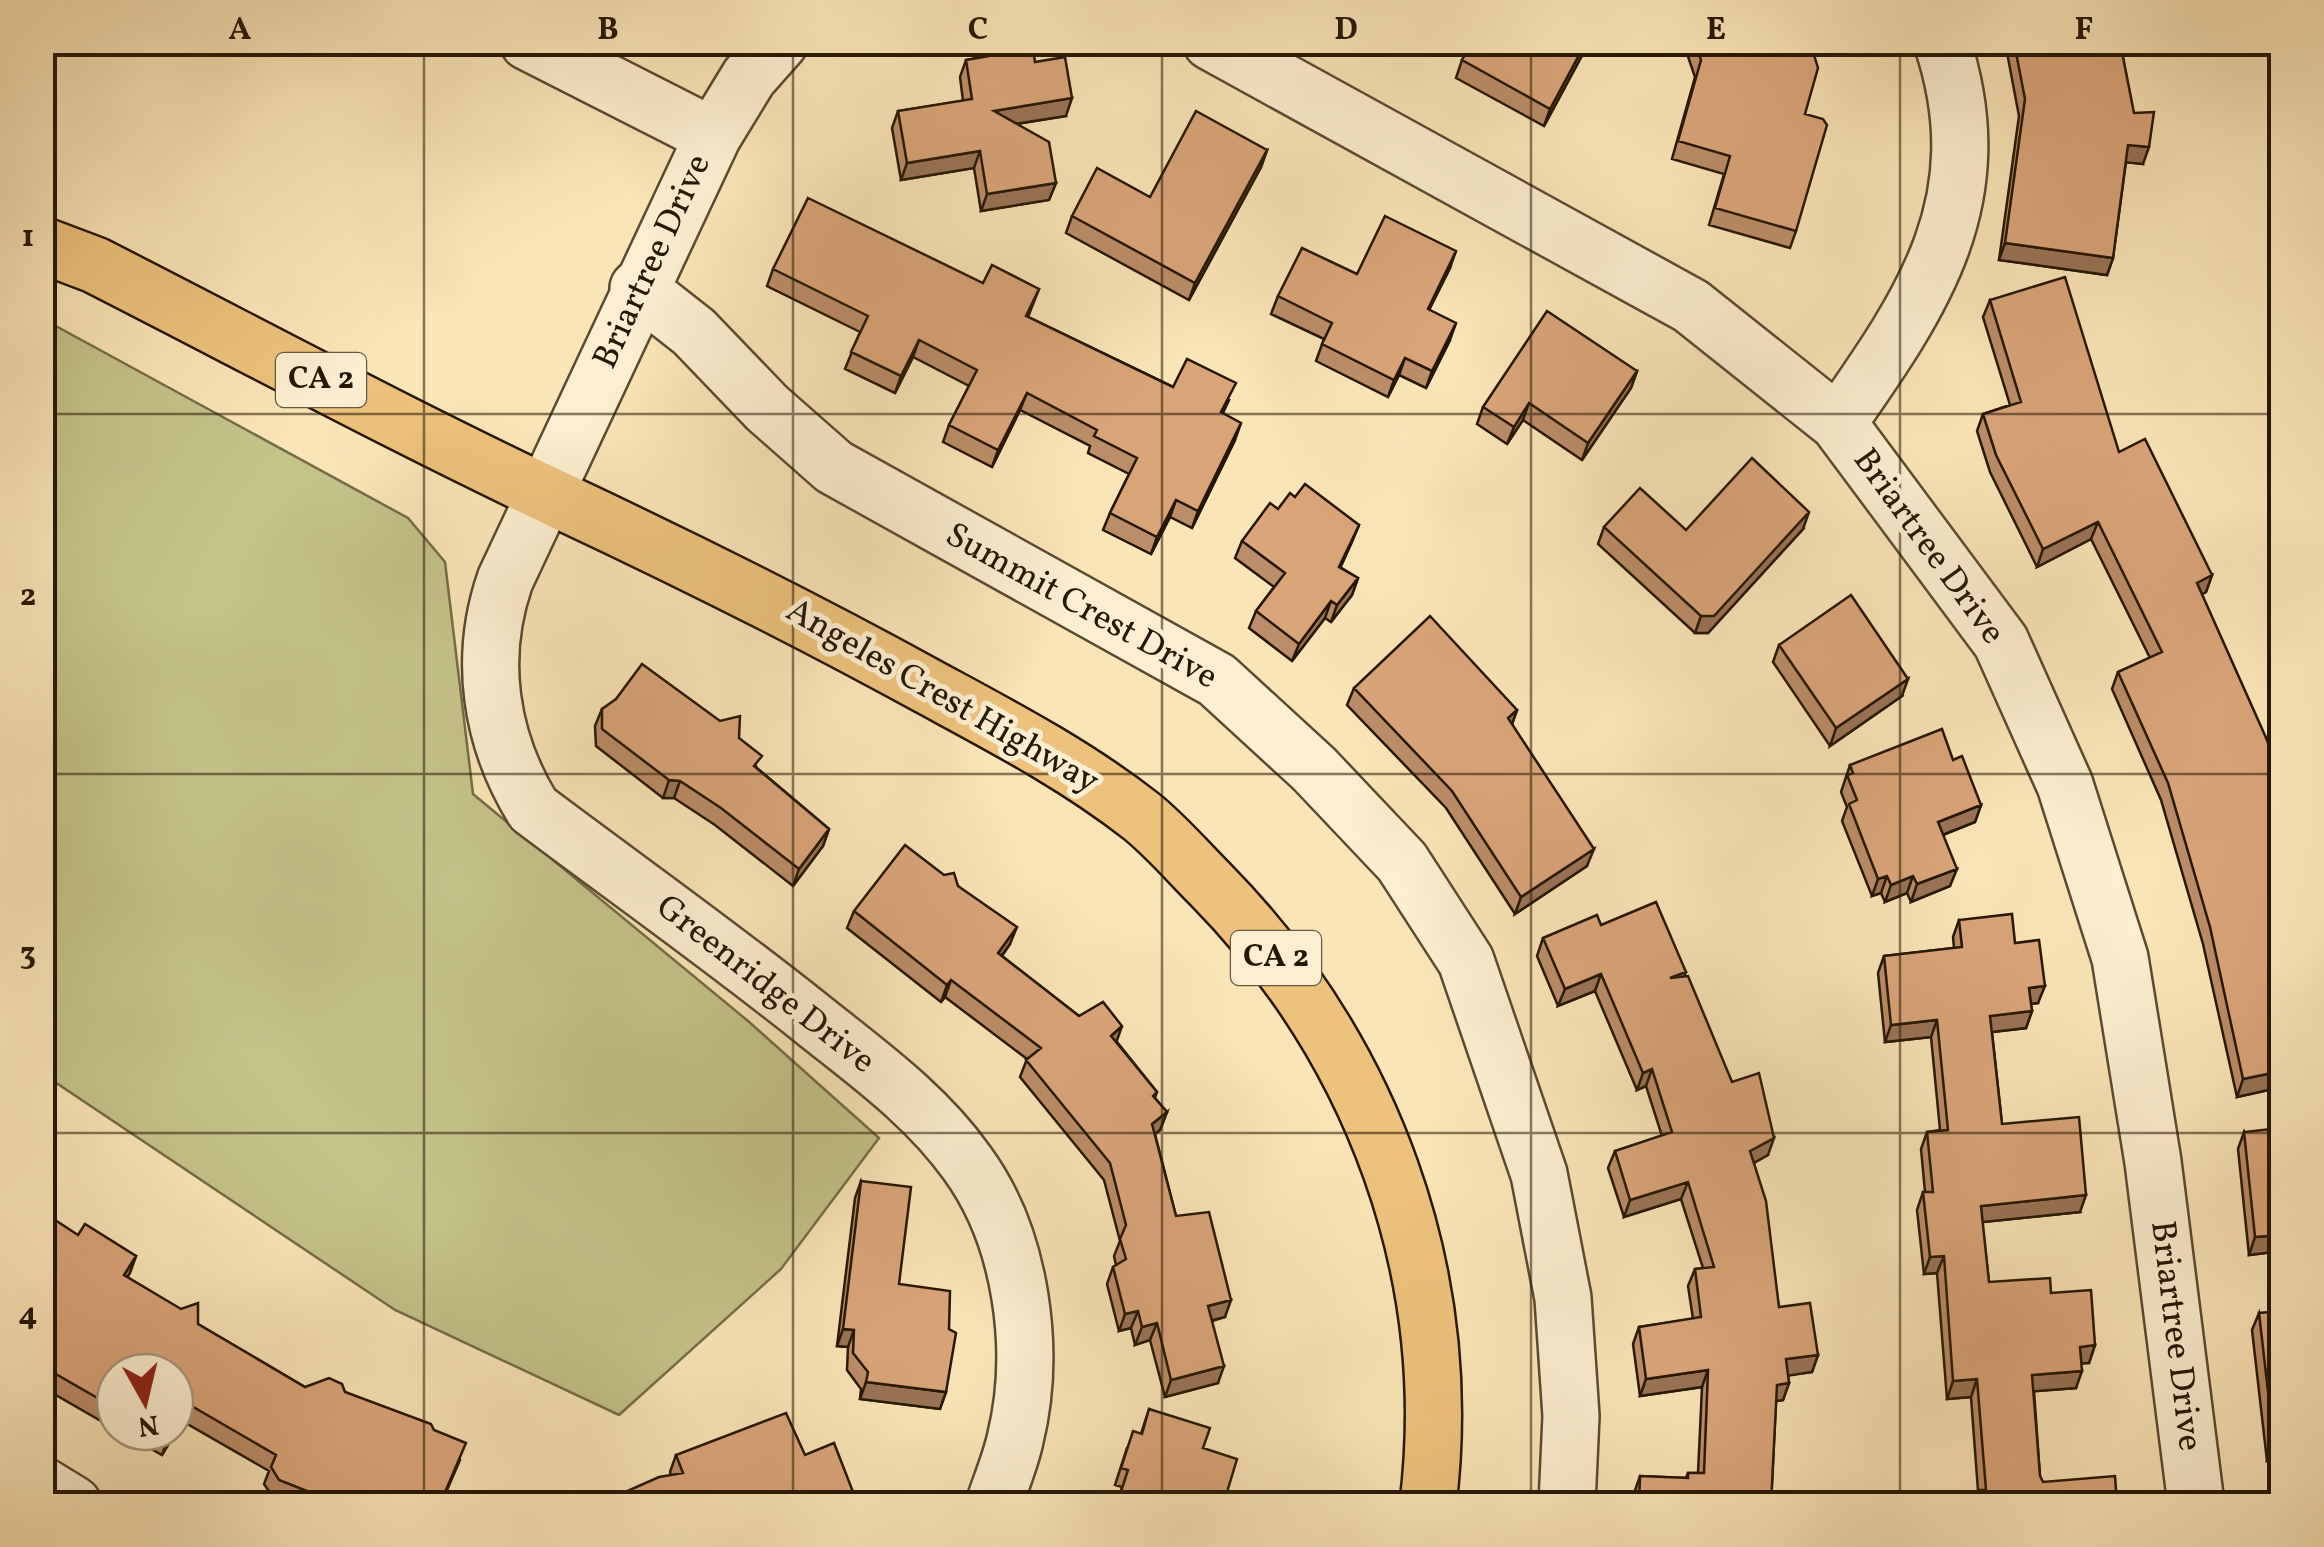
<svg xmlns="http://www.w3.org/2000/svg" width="2324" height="1547" font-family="Vollkorn,serif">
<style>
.green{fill:#c4c38a;stroke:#746d48;stroke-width:2.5}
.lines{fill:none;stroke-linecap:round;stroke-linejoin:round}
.minor-casing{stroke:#5a4a32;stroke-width:60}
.major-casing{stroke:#251705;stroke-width:60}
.minor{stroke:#fceed0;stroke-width:55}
.major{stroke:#edc27c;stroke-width:55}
.wall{fill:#bb8d68;stroke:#251705;stroke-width:2.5}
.shaded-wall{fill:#997355;stroke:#251705;stroke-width:2.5}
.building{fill:#daa479;stroke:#251705;stroke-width:2.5}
.grid{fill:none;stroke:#251705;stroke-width:2.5;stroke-opacity:0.55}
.labels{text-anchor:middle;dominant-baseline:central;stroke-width:10;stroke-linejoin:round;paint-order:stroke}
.shield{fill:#fceed0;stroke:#665842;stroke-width:2.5}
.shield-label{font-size:32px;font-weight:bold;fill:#251705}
.street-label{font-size:35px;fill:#251705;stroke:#fceed0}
.neatline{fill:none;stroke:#251705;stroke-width:4}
.grid-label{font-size:32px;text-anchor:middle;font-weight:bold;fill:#251705}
</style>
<rect width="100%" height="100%" fill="#fae5b7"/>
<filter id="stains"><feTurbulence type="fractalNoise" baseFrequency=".002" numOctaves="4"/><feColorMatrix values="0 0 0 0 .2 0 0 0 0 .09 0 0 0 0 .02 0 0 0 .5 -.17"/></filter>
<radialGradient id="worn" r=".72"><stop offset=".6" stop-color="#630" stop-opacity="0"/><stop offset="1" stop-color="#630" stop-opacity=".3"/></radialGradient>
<path class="green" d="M 43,319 L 408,518 L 445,562 L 473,794 L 748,1021 L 879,1138 L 781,1269 L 619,1415 L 395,1310 L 43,1074 Z"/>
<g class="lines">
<g class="minor-casing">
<path id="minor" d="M 528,42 L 713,136
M 780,42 L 749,77 L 713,136 L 505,580 C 478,658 490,739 533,809 C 626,879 721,946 812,1019 C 867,1063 926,1105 967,1163 C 1022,1238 1037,1351 1015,1440 C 1010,1462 1001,1483 994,1504
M 1211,42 L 1691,306 L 1838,423 L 2001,642 L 2065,785 L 2120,958 L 2153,1162 L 2196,1504
M 638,288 L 694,332 L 767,408 L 834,467 L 1217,680 L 1314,769 L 1402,862 L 1466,961 L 1539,1174 L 1563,1298 L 1571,1416 L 1567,1504
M 1838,423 C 1924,300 1994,199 1942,42
M 42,1485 L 73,1504"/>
</g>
<g class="major-casing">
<path id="major" d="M 42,245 L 95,265 C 250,344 404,427 561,501 C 687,560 809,621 931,688 C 1003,727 1076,765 1141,816 C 1166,836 1188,862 1211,885 C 1373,1050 1456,1273 1428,1504"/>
</g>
<use href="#minor" class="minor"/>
<use href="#major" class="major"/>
</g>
<path class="wall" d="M 1683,42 L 1810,42 L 1796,231 L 1790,248 L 1709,225 L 1724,174 L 1672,159 L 1695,77 Z
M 2005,42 L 2120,42 L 2143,164 L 2126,162 L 2113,258 L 2107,275 L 1999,260 L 2019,116 Z
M 987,43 L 1035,62 L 1066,116 L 1017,124 L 1056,183 L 1049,200 L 981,211 L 974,168 L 901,180 L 892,128 L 898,111 L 963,101 L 960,77 L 966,60 L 982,57 Z
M 1585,50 L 1544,126 L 1456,78 L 1462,60 Z
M 1267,150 L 1261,167 L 1189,300 L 1066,233 L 1072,216 L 1150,197 Z
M 1450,268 L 1429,310 L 1450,340 L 1426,388 L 1399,375 L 1388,397 L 1316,361 L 1324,339 L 1271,314 L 1278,296 L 1357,274 Z
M 773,269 L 983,283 L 1039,289 L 1028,317 L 1173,387 L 1229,400 L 1223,413 L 1235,440 L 1192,528 L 1170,517 L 1151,554 L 1103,530 L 1110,513 L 1129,474 L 1088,453 L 1090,446 L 1020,410 L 992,467 L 943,442 L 949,425 L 969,386 L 913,357 L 895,393 L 845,369 L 860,332 L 767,286 Z
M 1990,300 L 2119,452 L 2212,575 L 2206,592 L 2202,594 L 2282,1087 L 2237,1097 L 2203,944 L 2161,800 L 2112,689 L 2118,672 L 2150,658 L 2091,539 L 2037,567 L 1990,472 L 1977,431 L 1983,414 L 2010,405 L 1983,317 Z
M 1637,371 L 1631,388 L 1582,460 L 1523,420 L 1507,444 L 1477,424 L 1483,407 Z
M 1295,497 L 1359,525 L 1340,567 L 1358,578 L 1352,595 L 1331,622 L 1325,618 L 1292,661 L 1249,628 L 1256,611 L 1274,587 L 1235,558 L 1242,541 L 1278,509 Z
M 1604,527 L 1686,530 L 1803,529 L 1708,633 L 1695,633 L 1598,544 Z
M 1779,645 L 1902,696 L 1830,746 L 1773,662 Z
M 1354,688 L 1517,710 L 1512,724 L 1587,866 L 1515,914 L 1446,808 L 1347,705 Z
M 602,709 L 739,738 L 757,768 L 829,829 L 823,846 L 793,886 L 715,825 L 674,798 L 663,798 L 596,746 L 595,726 Z
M 1953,760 L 1981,805 L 1975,822 L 1943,835 L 1950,886 L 1911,902 L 1907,893 L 1885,902 L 1881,893 L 1872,896 L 1842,821 L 1847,807 L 1841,792 L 1850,765 Z
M 958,886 L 1010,944 L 1002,956 L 1079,1016 L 1117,1042 L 1157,1092 L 1155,1098 L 1167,1112 L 1160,1130 L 1155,1134 L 1176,1216 L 1225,1317 L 1212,1321 L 1218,1383 L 1165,1397 L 1150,1340 L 1135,1345 L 1131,1328 L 1119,1331 L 1107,1284 L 1113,1267 L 1116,1265 L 1114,1256 L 1120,1241 L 1104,1180 L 1020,1077 L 1027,1059 L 945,997 L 941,1002 L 847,928 L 854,911 Z
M 1959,920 L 2015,943 L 2038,1003 L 2031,1004 L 2032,1011 L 2026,1028 L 1992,1032 L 2002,1124 L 2080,1212 L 1982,1222 L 1989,1282 L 2051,1293 L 2095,1345 L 2089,1363 L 2081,1363 L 2076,1388 L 2034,1391 L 2040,1476 L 2043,1482 L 2117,1504 L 1973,1504 L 1978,1491 L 1971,1397 L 1947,1399 L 1937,1273 L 1924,1274 L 1917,1210 L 1923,1192 L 1925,1192 L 1921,1149 L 1927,1132 L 1940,1130 L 1931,1037 L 1885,1042 L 1878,973 L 1884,956 L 1954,948 L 1953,937 Z
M 1601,925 L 1686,972 L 1684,977 L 1732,1082 L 1768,1155 L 1754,1163 L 1779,1307 L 1818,1355 L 1812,1372 L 1788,1375 L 1789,1383 L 1783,1400 L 1776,1401 L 1771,1504 L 1633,1504 L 1634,1493 L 1640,1476 L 1686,1478 L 1688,1473 L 1698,1473 L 1702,1387 L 1640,1396 L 1633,1344 L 1639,1327 L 1693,1319 L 1688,1286 L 1695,1269 L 1703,1268 L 1681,1199 L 1624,1217 L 1608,1168 L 1615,1151 L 1662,1136 L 1646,1086 L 1637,1090 L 1595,991 L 1558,1006 L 1537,956 L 1543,938 Z
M 2244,1132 L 2282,1251 L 2249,1255 L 2238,1149 Z
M 861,1181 L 899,1284 L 946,1392 L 940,1409 L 860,1399 L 861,1389 L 847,1370 L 848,1347 L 837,1346 L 855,1198 Z
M 42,1224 L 78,1235 L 136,1256 L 127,1277 L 198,1324 L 305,1387 L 345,1392 L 434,1430 L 460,1460 L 441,1504 L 291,1504 L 273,1497 L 264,1484 L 269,1471 L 182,1421 L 162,1455 L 121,1432 L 175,1432 L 115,1372 L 115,1429 L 42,1387 Z
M 2259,1313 L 2282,1460 L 2267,1461 L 2252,1330 Z
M 1149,1409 L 1203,1448 L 1224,1502 L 1222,1504 L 1117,1504 L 1122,1487 L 1115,1485 L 1127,1448 L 1141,1434 Z
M 676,1455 L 805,1455 L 852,1504 L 548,1504 L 605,1501 L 671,1475 L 670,1472 Z"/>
<path class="shaded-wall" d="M 1586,42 L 1588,42 L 1585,50 L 1544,126 L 1550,109 Z
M 1072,98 L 1066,116 L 988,128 L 994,111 Z
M 2128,145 L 2149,147 L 2143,164 L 2122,162 Z
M 1267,150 L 1261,167 L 1189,300 L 1195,283 Z
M 980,151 L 974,168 L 901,180 L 907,163 Z
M 1056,183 L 1049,200 L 981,211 L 987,194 Z
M 2005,243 L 2113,258 L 2107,275 L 1999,260 Z
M 1456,251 L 1450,268 L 1421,326 L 1428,309 Z
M 1456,323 L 1450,340 L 1426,388 L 1432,371 Z
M 919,340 L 913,357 L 895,393 L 901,376 Z
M 1405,358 L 1399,375 L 1388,397 L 1394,380 Z
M 1637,371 L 1631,388 L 1582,460 L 1588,443 Z
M 1027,393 L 1020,410 L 992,467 L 998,450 Z
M 1529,403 L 1523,420 L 1507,444 L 1514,427 Z
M 1241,423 L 1235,440 L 1192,528 L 1198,511 Z
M 1176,500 L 1170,517 L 1151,554 L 1157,537 Z
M 1809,512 L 1803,529 L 1708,633 L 1695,633 L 1701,616 Z
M 2098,522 L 2091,539 L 2037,567 L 2043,549 Z
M 1359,525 L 1352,542 L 1333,584 L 1339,567 Z
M 2212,575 L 2206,592 L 2191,600 L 2197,583 Z
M 1358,578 L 1352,595 L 1331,622 L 1337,605 Z
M 1331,601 L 1325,618 L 1292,661 L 1299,644 Z
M 1908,679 L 1902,696 L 1830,746 L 1836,728 Z
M 1517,710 L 1511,727 L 1508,718 Z
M 669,780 L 680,781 L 674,798 L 663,798 Z
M 1981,805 L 1975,822 L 1932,839 L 1938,822 Z
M 829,829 L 823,846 L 793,886 L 799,869 Z
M 1594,849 L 1587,866 L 1515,914 L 1521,897 Z
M 1957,869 L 1950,886 L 1911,902 L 1917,884 Z
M 1887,876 L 1881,893 L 1872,896 L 1878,879 Z
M 1913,876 L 1907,893 L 1885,902 L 1891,885 Z
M 1017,927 L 1010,944 L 991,970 L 998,953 Z
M 1601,974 L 1595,991 L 1558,1006 L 1565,989 Z
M 951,980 L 945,997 L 941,1002 L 947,985 Z
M 2045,986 L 2038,1003 L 2023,1005 L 2029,988 Z
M 2032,1011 L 2026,1028 L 1984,1033 L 1990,1016 Z
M 1937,1020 L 1931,1037 L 1885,1042 L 1891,1025 Z
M 1122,1026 L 1116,1043 L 1111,1036 Z
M 1652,1069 L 1646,1086 L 1637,1090 L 1643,1073 Z
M 2282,1071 L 2282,1087 L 2237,1097 L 2243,1079 Z
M 1167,1112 L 1160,1130 L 1146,1141 L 1152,1124 Z
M 1774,1138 L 1768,1155 L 1744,1168 L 1750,1151 Z
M 1688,1182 L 1681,1199 L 1624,1217 L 1630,1200 Z
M 2086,1195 L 2080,1212 L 1974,1223 L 1981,1206 Z
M 2282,1235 L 2282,1251 L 2249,1255 L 2255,1237 Z
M 136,1256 L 130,1273 L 118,1292 L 124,1275 Z
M 1944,1256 L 1937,1273 L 1924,1274 L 1930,1257 Z
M 1231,1300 L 1225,1317 L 1202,1323 L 1208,1306 Z
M 1138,1311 L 1131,1328 L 1119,1331 L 1125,1314 Z
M 1157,1323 L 1150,1340 L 1135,1345 L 1142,1327 Z
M 843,1329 L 854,1330 L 848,1347 L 837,1346 Z
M 2095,1345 L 2089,1363 L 2074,1364 L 2080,1347 Z
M 1818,1355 L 1812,1372 L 1780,1377 L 1786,1359 Z
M 1224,1366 L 1218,1383 L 1165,1397 L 1171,1380 Z
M 1708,1370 L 1702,1387 L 1640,1396 L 1646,1379 Z
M 2082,1371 L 2076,1388 L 2026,1392 L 2032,1375 Z
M 1977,1379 L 1971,1397 L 1947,1399 L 1953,1381 Z
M 866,1382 L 946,1392 L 940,1409 L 860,1399 Z
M 1789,1383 L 1783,1400 L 1771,1402 L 1777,1385 Z
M 188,1404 L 182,1421 L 162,1455 L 168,1438 L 172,1432 L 175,1432 L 175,1427 Z
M 2282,1443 L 2282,1460 L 2267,1461 L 2274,1444 Z
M 815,1497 L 812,1504 L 795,1504 Z
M 855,1497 L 852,1504 L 836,1504 Z"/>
<path class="building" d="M 1032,42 L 1035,62 L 1065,57 L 1072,98 L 994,111 L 1049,142 L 1056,183 L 987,194 L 980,151 L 907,163 L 898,111 L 972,99 L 966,60 L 989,56 L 987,43 Z
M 1472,42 L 1586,42 L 1550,109 L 1462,60 Z
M 1695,42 L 1810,42 L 1818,68 L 1805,114 L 1823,119 L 1827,125 L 1796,231 L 1715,208 L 1730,156 L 1678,141 L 1701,60 Z
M 2014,42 L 2120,42 L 2134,113 L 2154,112 L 2149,147 L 2128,145 L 2113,258 L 2005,243 L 2025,99 Z
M 1196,111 L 1267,150 L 1195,283 L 1072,216 L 1097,168 L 1150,197 Z
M 808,198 L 983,283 L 992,265 L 1039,289 L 1026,316 L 1173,387 L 1187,359 L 1236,383 L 1221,412 L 1241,423 L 1198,511 L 1176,500 L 1157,537 L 1110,513 L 1137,458 L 1094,436 L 1097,430 L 1027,393 L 998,450 L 949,425 L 977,370 L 919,340 L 901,376 L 851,352 L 868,316 L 773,269 Z
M 1385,216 L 1456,251 L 1428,309 L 1456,323 L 1432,371 L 1405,358 L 1394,380 L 1322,344 L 1332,323 L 1278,296 L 1302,248 L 1357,274 Z
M 2065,277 L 2119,452 L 2145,439 L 2212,575 L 2197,583 L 2267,740 L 2282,789 L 2282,1071 L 2243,1079 L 2210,927 L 2168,783 L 2118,672 L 2162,652 L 2098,522 L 2043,549 L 1996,455 L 1983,414 L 2021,402 L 1990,300 Z
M 1547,311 L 1637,371 L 1588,443 L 1529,403 L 1514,427 L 1483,407 Z
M 1752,458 L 1809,512 L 1714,616 L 1701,616 L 1604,527 L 1640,488 L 1686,530 Z
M 1305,484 L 1359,525 L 1339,567 L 1358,578 L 1337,605 L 1331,601 L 1299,644 L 1256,611 L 1285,573 L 1242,541 L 1270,503 L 1278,509 L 1290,493 L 1295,497 Z
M 1851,595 L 1908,679 L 1836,728 L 1779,645 Z
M 1430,616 L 1517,710 L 1508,718 L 1594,849 L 1521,897 L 1452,791 L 1354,688 Z
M 642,664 L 720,721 L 740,716 L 739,738 L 762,756 L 754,766 L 829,829 L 799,869 L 721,808 L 680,781 L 669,780 L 602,729 L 602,709 L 616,699 Z
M 1942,729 L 1953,760 L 1962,756 L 1981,805 L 1938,822 L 1957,869 L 1917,884 L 1913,876 L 1891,885 L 1887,876 L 1878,879 L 1849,804 L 1857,800 L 1847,775 L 1853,773 L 1850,765 Z
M 905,845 L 944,875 L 954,873 L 958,886 L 1017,927 L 998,953 L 1079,1016 L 1103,1002 L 1122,1026 L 1111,1036 L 1157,1092 L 1153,1096 L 1167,1112 L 1152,1124 L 1176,1216 L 1209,1212 L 1231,1300 L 1208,1306 L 1224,1366 L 1171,1380 L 1157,1323 L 1142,1327 L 1138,1311 L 1125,1314 L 1113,1267 L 1126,1259 L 1120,1239 L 1126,1225 L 1110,1163 L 1026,1060 L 1041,1048 L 951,980 L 947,985 L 854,911 Z
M 1656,902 L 1686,972 L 1670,978 L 1688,976 L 1732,1082 L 1759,1073 L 1774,1138 L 1750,1151 L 1766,1201 L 1779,1307 L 1810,1303 L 1818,1355 L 1786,1359 L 1789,1383 L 1777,1385 L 1771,1504 L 1639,1504 L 1640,1476 L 1688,1478 L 1688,1473 L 1704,1473 L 1708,1370 L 1646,1379 L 1639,1327 L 1701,1317 L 1695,1269 L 1714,1267 L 1688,1182 L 1630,1200 L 1615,1151 L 1672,1132 L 1652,1069 L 1643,1073 L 1601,974 L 1565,989 L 1543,938 L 1597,915 L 1601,925 Z
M 2012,914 L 2015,943 L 2039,940 L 2045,986 L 2029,988 L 2032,1011 L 1990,1016 L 2002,1124 L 2079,1117 L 2086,1195 L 1981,1206 L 1989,1282 L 2050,1278 L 2051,1293 L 2091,1290 L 2095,1345 L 2080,1347 L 2082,1371 L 2032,1375 L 2040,1476 L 2043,1482 L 2115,1476 L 2117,1504 L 1980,1504 L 1979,1490 L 1986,1490 L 1977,1379 L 1953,1381 L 1944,1256 L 1930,1257 L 1923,1192 L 1933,1192 L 1927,1132 L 1948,1130 L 1937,1020 L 1891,1025 L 1884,956 L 1962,947 L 1959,920 Z
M 2282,1128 L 2282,1235 L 2255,1237 L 2244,1132 Z
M 861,1181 L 911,1187 L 899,1284 L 950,1291 L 949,1329 L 956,1333 L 946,1392 L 866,1382 L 868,1372 L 853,1353 L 854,1330 L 843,1329 Z
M 49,1216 L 78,1235 L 85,1224 L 136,1256 L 124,1275 L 181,1309 L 198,1303 L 198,1324 L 305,1387 L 329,1378 L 342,1384 L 345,1392 L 431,1424 L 434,1430 L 466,1443 L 440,1504 L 314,1504 L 303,1500 L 307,1491 L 279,1480 L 271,1467 L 276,1455 L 188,1404 L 175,1427 L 175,1372 L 115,1372 L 115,1408 L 42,1366 L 42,1224 L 44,1225 Z
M 2282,1311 L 2282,1443 L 2274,1444 L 2259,1313 Z
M 1149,1409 L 1210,1428 L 1203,1448 L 1237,1459 L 1224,1502 L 1214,1499 L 1212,1504 L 1117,1504 L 1128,1470 L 1121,1468 L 1133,1431 L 1142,1434 Z
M 786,1413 L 805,1455 L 834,1443 L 855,1497 L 836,1504 L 817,1504 L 815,1497 L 795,1504 L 548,1504 L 605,1501 L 659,1477 L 683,1473 L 676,1455 Z
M 157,1432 L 172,1432 L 168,1438 Z"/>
<path class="grid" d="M 424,42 L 424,1504M 793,42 L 793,1504M 1162,42 L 1162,1504M 1531,42 L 1531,1504M 1900,42 L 1900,1504M 42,414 L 2282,414M 42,774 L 2282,774M 42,1133 L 2282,1133"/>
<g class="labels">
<g class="shield">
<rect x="276" y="353" width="90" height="54" rx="8"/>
<rect x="1231" y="931" width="90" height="54" rx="8"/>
</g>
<g class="shield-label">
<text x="321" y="380">CA 2</text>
<text x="1276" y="958">CA 2</text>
</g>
<g class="street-label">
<text transform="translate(653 262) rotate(-65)">Briartree Drive</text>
<text transform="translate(1928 547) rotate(54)">Briartree Drive</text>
<text transform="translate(1081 607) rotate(29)">Summit Crest Drive</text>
<text transform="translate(942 697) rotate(30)">Angeles Crest Highway</text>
<text transform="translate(765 985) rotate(38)">Greenridge Drive</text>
<text transform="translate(2175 1336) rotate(83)">Briartree Drive</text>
</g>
</g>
<rect width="2324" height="1547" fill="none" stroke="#fae5b7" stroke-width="110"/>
<g transform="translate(145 1402) rotate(172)"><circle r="48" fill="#fceed0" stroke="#a6987f" stroke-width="2.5"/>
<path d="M0-8L18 38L0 25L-18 38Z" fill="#8f2418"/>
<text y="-15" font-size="28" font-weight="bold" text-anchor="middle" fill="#251705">N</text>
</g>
<rect x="55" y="55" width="2214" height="1437" class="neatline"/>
<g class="grid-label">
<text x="240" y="39">A</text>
<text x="608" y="39">B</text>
<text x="978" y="39">C</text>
<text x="1346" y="39">D</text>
<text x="1716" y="39">E</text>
<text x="2084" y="39">F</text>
<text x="28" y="246">1</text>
<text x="28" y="605">2</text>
<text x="28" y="964">3</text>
<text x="28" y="1324">4</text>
</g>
<rect width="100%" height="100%" filter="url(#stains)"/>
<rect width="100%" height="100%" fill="url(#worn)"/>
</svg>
